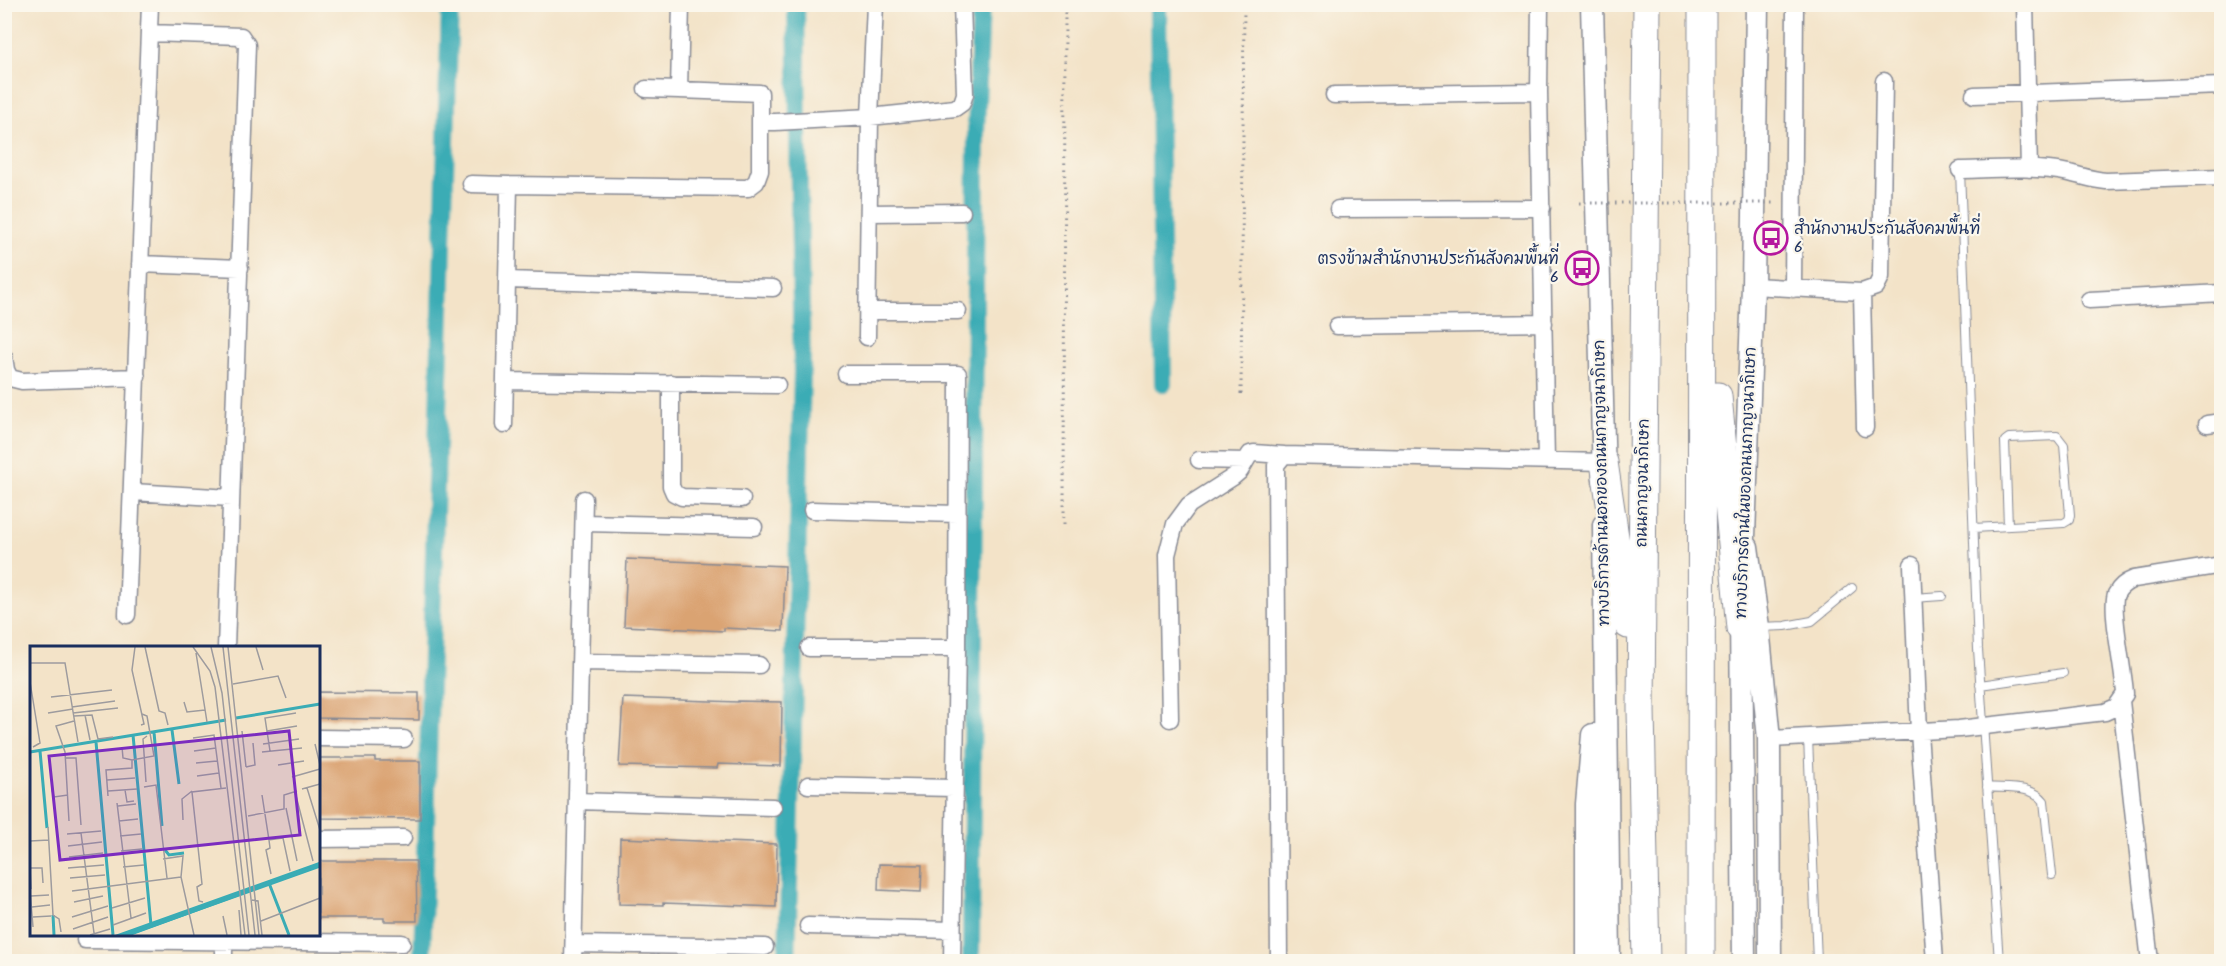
<svg xmlns="http://www.w3.org/2000/svg" width="2226" height="966" font-family="Kalam,'Playpen Sans Thai',sans-serif">
<style>
.lines{fill:none;stroke-linecap:round;stroke-linejoin:round}
.canal{stroke:#3aacb5;stroke-width:18}
.building{fill:#daa372}
.service-casing{stroke:#878993;stroke-width:10}
.minor-casing{stroke:#878993;stroke-width:19}
.secondary-casing{stroke:#878993;stroke-width:25}
.trunk-casing{stroke:#878993;stroke-width:29}
.path{stroke:#878993;stroke-width:3;stroke-dasharray:1.5 4.5;stroke-linecap:butt}
.service{stroke:#fff;stroke-width:8}
.minor{stroke:#fff;stroke-width:16}
.secondary{stroke:#fff;stroke-width:22}
.trunk{stroke:#fff;stroke-width:27}
.path-bridge{stroke:#878993;stroke-width:3;stroke-dasharray:1.5 4.5;stroke-linecap:butt}
.labels{text-anchor:middle;dominant-baseline:central;stroke-width:4.5;stroke-linejoin:round;paint-order:stroke}
.poi-label{font-size:16px;fill:#1b2f5e;stroke:#fbf7ec;text-anchor:start}
.street-label{font-size:16px;fill:#1b2f5e;stroke:#fbf7ec}
.inset-river{fill:none;stroke:#3aacb5;stroke-width:3}
.inset-road{fill:none;stroke:#9d9b9e;stroke-width:1.5}
.view{fill:#7b2cbf;fill-opacity:0.15;stroke:#7b2cbf;stroke-width:3}
.inset-edge{fill:none;stroke:#1b2f5e;stroke-width:3}
</style>
<rect width="100%" height="100%" fill="#fbf7ec"/>
<filter id="ink" filterUnits="userSpaceOnUse"><feTurbulence type="fractalNoise" baseFrequency=".0167" numOctaves="2"/><feDisplacementMap in="SourceGraphic" scale="12" xChannelSelector="R" yChannelSelector="G"/><feConvolveMatrix kernelMatrix="1 2 1 2 8 2 1 2 1" color-interpolation-filters="sRGB"/></filter>
<filter id="wash" filterUnits="userSpaceOnUse"><feTurbulence type="fractalNoise" baseFrequency=".008" numOctaves="4" result="noise"/><feDisplacementMap in="SourceGraphic" scale="24" xChannelSelector="R" yChannelSelector="G"/><feGaussianBlur stdDeviation="1.35" result="paint"/><feColorMatrix in="noise" values="0 0 0 0 0 0 0 0 0 0 0 0 0 0 0 0 0 1.4 0 .05"/><feComposite in="paint" operator="in"/></filter>
<g filter="url(#wash)">
<rect width="100%" height="100%" fill="#f3e3c8"/>
<g class="lines">
<path class="canal" d="M 1158,4 L 1163,384
M 422,962 L 450,4
M 787,962 L 802,372 L 796,4
M 971,962 L 976,132 L 981,4"/>
</g>
<g id="blocks">
<path class="building" d="M 627,559 L 785,566 L 783,631 L 724,628 L 724,631 L 624,626 Z
M 318,692 L 419,693 L 419,720 L 318,718 Z
M 623,698 L 738,702 L 738,701 L 782,702 L 781,766 L 718,764 L 717,768 L 619,766 Z
M 318,758 L 375,758 L 375,761 L 420,761 L 420,819 L 318,818 Z
M 620,838 L 777,844 L 776,907 L 663,903 L 663,905 L 619,904 Z
M 318,861 L 416,861 L 417,921 L 384,921 L 384,918 L 318,918 Z
M 879,864 L 922,865 L 921,892 L 878,890 Z"/>
</g>
</g>
<g filter="url(#ink)">
<use href="#blocks" fill-opacity="0" stroke="#878993" stroke-width="1.5"/>
<g class="lines">
<g class="service-casing">
<path id="service" d="M 1960,170 L 1978,649 L 1999,962
M 1974,528 L 2064,523 L 2069,520 L 2070,515 L 2064,445 L 2057,436 L 2009,438 L 2005,441 L 2008,526
M 1913,598 L 1942,596
M 1760,627 L 1785,626 L 1812,621 L 1852,588
M 1980,685 L 2063,673
M 1808,737 L 1817,962
M 1987,787 C 2005,789 2032,785 2044,801 L 2052,875"/>
</g>
<g class="minor-casing">
<path id="minor" d="M 681,4 L 679,90 L 760,93 L 760,122 L 775,122 L 870,117 L 955,108 L 962,103 L 965,94 L 962,4
M 1540,4 L 1539,92 L 1546,461
M 2025,4 L 2029,169
M 149,33 L 241,36 L 247,45 L 226,648
M 646,89 L 679,90
M 1334,95 L 1539,92
M 1974,95 L 2222,86
M 1960,170 C 1996,169 2034,166 2069,173 C 2082,176 2093,180 2106,181 L 2222,177
M 471,184 L 509,185
M 1338,209 L 1542,208
M 869,213 L 962,212
M 140,264 L 240,268
M 507,280 L 773,288
M 1753,286 L 1862,292 L 1876,287 L 1881,277 L 1884,81
M 1793,289 L 1795,4
M 1862,292 L 1865,428
M 2089,300 L 2222,293
M 867,311 L 958,311
M 1337,326 L 1544,323
M 867,337 L 870,117 L 875,4
M 4,357 L 6,370 L 10,378 L 22,381 L 137,377
M 846,374 L 958,374 L 957,648 L 952,962
M 505,381 L 777,385
M 671,383 L 671,486 L 674,493 L 682,497 L 742,499
M 2207,424 L 2222,422
M 504,425 L 509,185 L 748,188 L 756,182 L 760,171 L 760,122
M 1199,460 L 1245,461
M 133,492 L 231,498
M 812,510 L 957,514
M 584,523 L 754,527
M 1912,565 L 1919,732 L 1935,962
M 127,615 L 150,4
M 809,648 L 957,648
M 581,662 L 759,665
M 2121,701 L 2150,962
M 1170,719 L 1167,555 L 1175,524 L 1189,505 L 1233,477 L 1240,471 L 1250,454 L 1254,453 L 1284,455
M 318,738 L 404,739
M 1769,739 L 1959,729 L 2105,712 L 2116,707 L 2125,694 C 2124,672 2110,609 2116,594 C 2120,586 2126,582 2134,579 L 2222,565
M 808,785 L 954,788
M 577,801 L 773,807
M 318,839 L 403,838
M 808,926 L 952,930
M 85,940 L 402,943
M 574,944 L 765,947
M 224,962 L 224,934
M 573,962 L 584,499
M 1279,962 L 1276,465 L 1284,455 L 1604,462"/>
</g>
<g class="secondary-casing">
<path id="secondary" d="M 1592,4 L 1604,480
M 1604,525 L 1609,962
M 1747,547 L 1758,627 L 1769,739 L 1770,962
M 1743,564 L 1753,286 L 1757,4
M 1741,612 L 1744,962
M 1587,962 L 1587,804 L 1593,735"/>
</g>
<g class="trunk-casing">
<path id="trunk" d="M 1718,396 L 1740,628
M 1604,462 L 1628,625
M 1646,962 L 1641,709 L 1647,4
M 1701,962 L 1702,4"/>
</g>
<path class="path" d="M 1241,394 L 1244,4
M 1064,524 L 1065,4"/>
<use href="#service" class="service"/>
<use href="#minor" class="minor"/>
<use href="#secondary" class="secondary"/>
<use href="#trunk" class="trunk"/>
<path class="path-bridge" d="M 1579,203 L 1773,203"/>
</g>
</g>
<defs>
<g id="bus-ring" transform="scale(1.725)"><circle r="9.5" fill="#fbf7ec" stroke="#b5179e" stroke-width="1.5"/><path d="M-5-6H5V4H4V6H2V4H-2V6H-4V4H-5ZM-3.5-4V0h7V-4ZM-3.5 1.2v1.5H-2V1.2ZM2 1.2v1.5H3.5V1.2Z" fill="#b5179e"/></g>
</defs>
<g fill-rule="evenodd">
<use href="#bus-ring" x="1771" y="238"/>
<use href="#bus-ring" x="1582" y="268"/>
</g>
<g class="labels">
<g class="poi-label">
<text x="1794" y="229">สำนักงานประกันสังคมพื้นที่<tspan x="1794" dy="18">6</tspan></text>
<text x="1559" y="259" text-anchor="end">ตรงข้ามสำนักงานประกันสังคมพื้นที่<tspan x="1559" dy="18">6</tspan></text>
</g>
<g class="street-label">
<text transform="translate(1602 483) rotate(-91)">ทางบริการด้านนอกของถนนกาญจนาภิเษก</text>
<text transform="translate(1643 483) rotate(-89)">ถนนกาญจนาภิเษก</text>
<text transform="translate(1746 483) rotate(-88)">ทางบริการด้านในของถนนกาญจนาภิเษก</text>
</g>
</g>
<g transform="translate(30 646)">
<rect width="290" height="290" fill="#f3e3c8"/>
<path d="M 289,216 L 289,222 L 101,289 L 85,289 Z" fill="#3aacb5"/>
<path class="inset-river" d="M 206,72 L 290,58M 142,84 L 149,138M 124,86 L 132,180M 103,89 L 121,279M 66,96 L 83,289M 10,105 L 17,182M 0,106 L 196,74M 135,204 L 139,209 L 154,207M 239,237 L 259,289M 225,242 L 290,219M 23,269 L 24,289M 98,289 L 210,248"/>
<path class="inset-road" d="M 105,1 L 102,24 L 114,78 L 111,79M 115,1 L 129,65 L 135,67 L 138,79M 163,1 L 180,25 L 185,41 L 215,289M 181,1 L 192,47 L 219,289M 193,1 L 225,289M 198,1 L 229,289M 226,1 L 233,24M 166,7 L 177,76M 0,17 L 35,17 L 48,96M 0,36 L 10,97 L 3,101M 203,38 L 248,30 L 256,52M 21,51 L 82,44M 154,56 L 157,66 L 175,64M 42,61 L 85,55M 18,67 L 43,63M 43,67 L 88,62M 55,69 L 60,94M 44,70 L 62,69 L 68,93 L 83,91M 212,85 L 216,121M 237,85 L 267,80M 163,92 L 184,89 L 191,142M 233,98 L 269,93M 285,98 L 290,119M 92,101 L 93,112 L 102,114 L 124,110 L 117,70 L 112,68M 164,105 L 186,102M 240,105 L 235,72 L 266,67M 232,106 L 272,102M 35,112 L 46,112 L 51,179M 166,117 L 187,115M 248,119 L 274,115M 216,121 L 225,119 L 223,97M 167,130 L 189,127M 262,131 L 290,123M 77,134 L 105,132M 116,136 L 113,93 L 117,90M 114,141 L 126,139 L 137,232M 277,142 L 290,184M 272,143 L 290,138M 22,144 L 24,151 L 38,149M 95,144 L 97,156 L 104,155M 78,145 L 107,143M 265,146 L 283,215M 232,149 L 239,194 L 253,192 L 260,225M 78,150 L 76,124 L 102,122 L 102,114M 87,157 L 101,272M 88,160 L 106,158M 256,162 L 267,215M 218,170 L 254,163 L 254,149 L 267,145M 153,174 L 152,153 L 162,145M 39,175 L 35,106 L 26,80 L 44,75M 89,175 L 108,173M 18,181 L 23,269 L 29,273 L 31,286M 51,187 L 64,287M 37,188 L 71,185M 90,190 L 111,188M 239,194 L 240,202 L 236,204 L 241,228M 0,195 L 19,194M 38,200 L 72,196M 91,205 L 112,203M 39,211 L 73,207M 133,213 L 153,210 L 151,231 L 164,289M 93,221 L 114,219M 38,222 L 74,219M 40,232 L 75,229M 1,243 L 0,222 L 12,222 L 13,237M 0,245 L 3,281M 42,245 L 151,231M 1,250 L 19,249M 222,254 L 228,255 L 232,289M 44,256 L 73,250M 173,256 L 169,255 L 167,241 L 172,238 L 162,146 L 196,142M 2,261 L 20,259M 82,262 L 115,252M 209,264 L 211,289M 193,270 L 197,289M 3,271 L 21,270M 42,271 L 78,260M 231,275 L 290,252M 83,279 L 116,267M 43,283 L 78,271M 60,289 L 80,283"/>
<path class="view" d="M 259,85 L 270,189 L 30,214 L 19,110 Z"/>
<rect width="290" height="290" class="inset-edge"/>
</g>
<rect width="2226" height="966" fill="none" stroke="#fbf7ec" stroke-width="24"/>
</svg>
